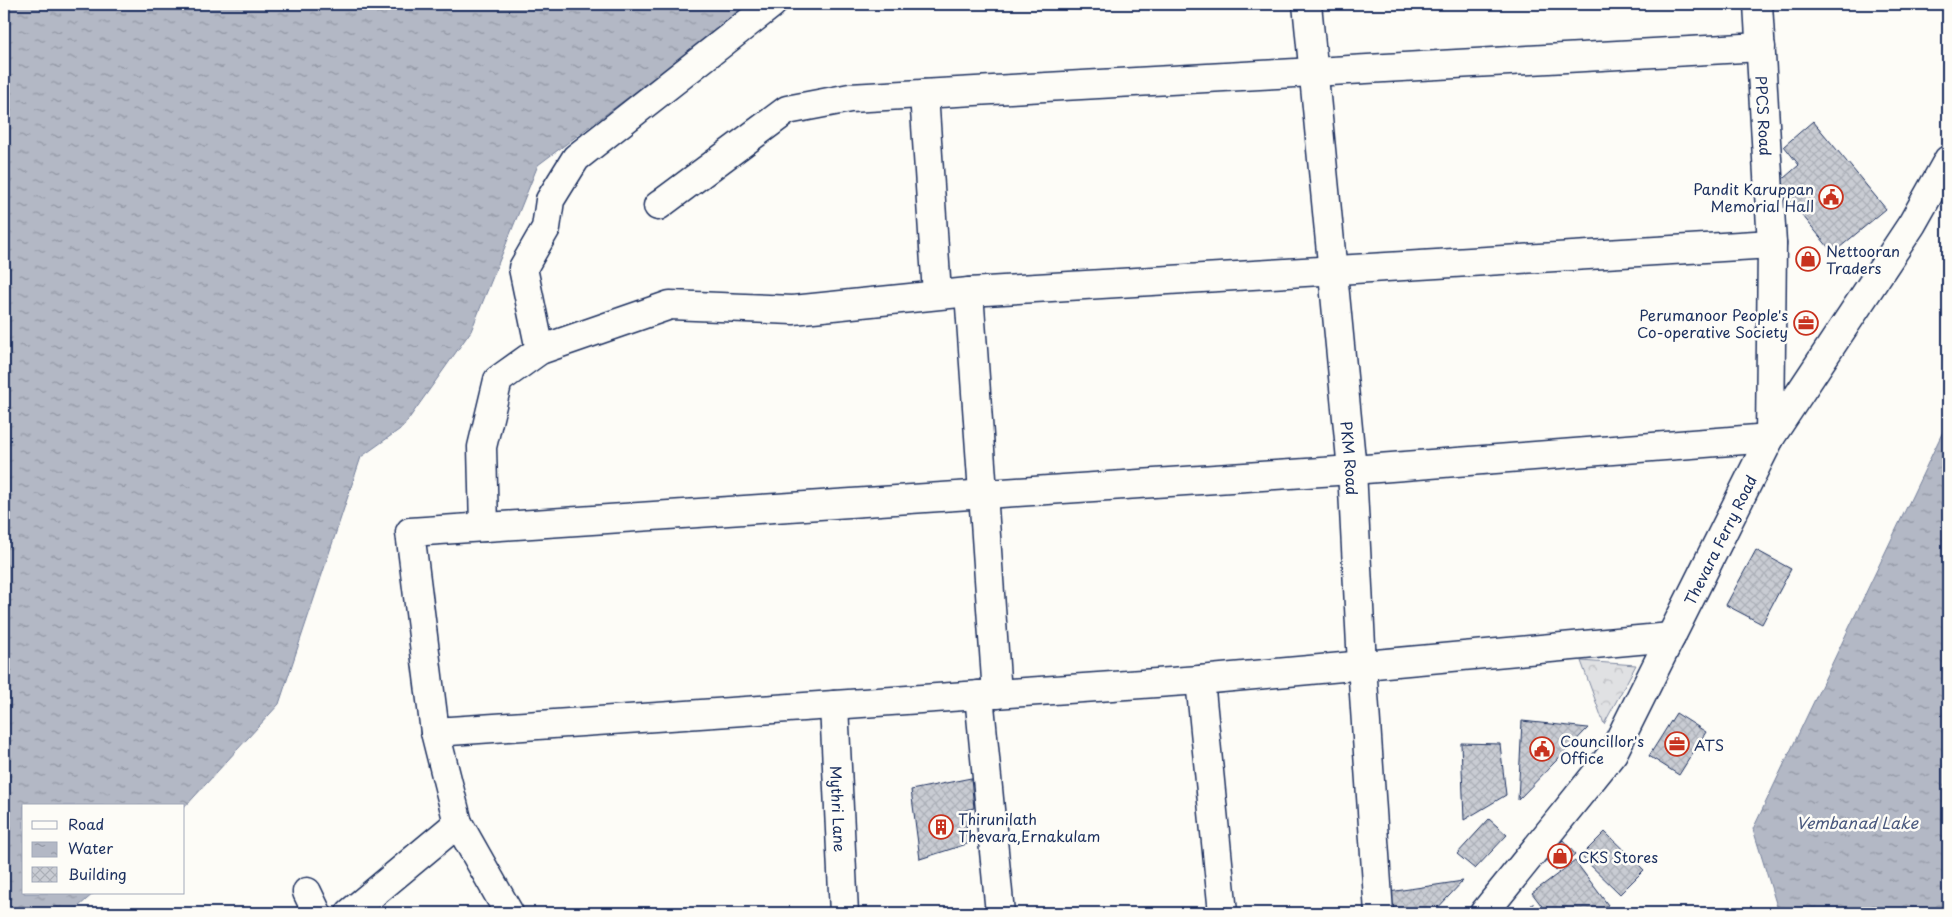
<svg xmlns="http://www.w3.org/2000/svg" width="1952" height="917" font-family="'Playpen Sans',sans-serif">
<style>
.forest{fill:url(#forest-crowns);stroke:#7e88a0}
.water{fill:url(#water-ripples);stroke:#76819c}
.building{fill:url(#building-cross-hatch);stroke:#1b2f5e}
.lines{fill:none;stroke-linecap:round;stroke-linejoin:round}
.minor-casing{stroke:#1b2f5e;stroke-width:31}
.path{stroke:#1b2f5e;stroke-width:3;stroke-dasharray:1 4;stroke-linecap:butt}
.minor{stroke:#fdfcf7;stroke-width:28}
.labels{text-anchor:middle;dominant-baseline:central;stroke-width:5;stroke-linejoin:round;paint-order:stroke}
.street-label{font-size:15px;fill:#1b2f5e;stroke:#fdfcf7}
.poi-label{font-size:15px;fill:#1b2f5e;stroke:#fdfcf7;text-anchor:start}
.water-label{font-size:16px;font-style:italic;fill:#49587d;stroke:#fdfcf7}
</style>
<defs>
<pattern id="forest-crowns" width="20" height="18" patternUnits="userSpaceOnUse" patternTransform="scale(1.25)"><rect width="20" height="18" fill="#e0e1e3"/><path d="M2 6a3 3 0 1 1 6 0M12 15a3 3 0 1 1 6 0" fill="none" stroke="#c0c1c5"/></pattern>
<pattern id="water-ripples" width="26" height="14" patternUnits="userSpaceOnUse" patternTransform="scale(1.25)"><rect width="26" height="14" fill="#b3b8c5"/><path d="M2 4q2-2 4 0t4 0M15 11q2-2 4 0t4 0" fill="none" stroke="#9196a3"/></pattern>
<pattern id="building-cross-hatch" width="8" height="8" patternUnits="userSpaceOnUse" patternTransform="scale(1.25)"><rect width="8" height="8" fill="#c9ccd3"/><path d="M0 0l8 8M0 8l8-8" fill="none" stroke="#acb0b8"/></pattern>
</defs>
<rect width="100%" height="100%" fill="#fdfcf7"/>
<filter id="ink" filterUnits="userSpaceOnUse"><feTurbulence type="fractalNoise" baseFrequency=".02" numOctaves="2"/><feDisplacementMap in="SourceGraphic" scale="10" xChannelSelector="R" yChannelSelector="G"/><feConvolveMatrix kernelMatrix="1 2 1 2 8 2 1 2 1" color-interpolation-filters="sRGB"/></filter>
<g filter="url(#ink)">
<path class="forest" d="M 1581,661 L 1636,665 L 1604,724 Z"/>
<path class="water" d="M 4,4 L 753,4 L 538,165 L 471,331 L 403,427 L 361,457 L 279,704 L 184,808 L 184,806 L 24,806 L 24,893 L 94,893 L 71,913 L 4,913 Z
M 1948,421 L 1948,913 L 1779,913 L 1753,829 Z"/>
<path class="building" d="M 1813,121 L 1886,209 L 1833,253 L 1777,184 L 1799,165 L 1784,146 Z
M 1756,550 L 1791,569 L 1762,624 L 1726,605 Z
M 1676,713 L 1706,732 L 1679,775 L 1649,756 Z
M 1522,721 L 1588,728 L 1518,800 Z
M 1461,743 L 1500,744 L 1506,795 L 1464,820 Z
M 971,778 L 974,808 L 963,811 L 970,843 L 920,859 L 911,790 Z
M 1489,819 L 1507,835 L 1475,869 L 1457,854 Z
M 1605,832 L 1644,870 L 1620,894 L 1581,856 Z
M 1563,840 L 1575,854 L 1556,871 L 1544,858 Z
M 1575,861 L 1608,905 L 1597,913 L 1547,913 L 1532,893 Z
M 1463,881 L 1433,913 L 1390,913 L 1389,892 Z"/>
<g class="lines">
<g class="minor-casing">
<g id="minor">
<path id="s1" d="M 1307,4 L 1352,470 L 1362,665 L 1379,913"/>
<path id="s2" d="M 1758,4 L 1772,244 L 1770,438"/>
<path d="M 924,94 L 937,294"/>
<path d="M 658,206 L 787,110 L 850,98 L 1761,47"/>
<path d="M 969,292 L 997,694"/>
<path d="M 540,350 L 523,268 L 546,228 L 550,200 L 576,158 L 772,4"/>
<path d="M 484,527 L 482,447 L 498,380 L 540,350 L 670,305 L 793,310 L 969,292 L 1772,244"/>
<path d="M 1200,680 L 1223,913"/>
<path d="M 979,695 L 1000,913"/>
<path id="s3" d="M 834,705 L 844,913"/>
<path d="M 435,732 L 1200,680 L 1671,637"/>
<path d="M 307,892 L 317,913"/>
<path d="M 350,913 L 458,823"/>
<path d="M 509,913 L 458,823 L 435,732 L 410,532 L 1352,470 L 1770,438"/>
<path id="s4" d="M 1484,913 L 1613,753 L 1770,438 L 1912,224 L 1948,160"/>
</g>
</g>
<path class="path" d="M 1532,904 L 1539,913"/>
<use href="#minor" class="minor"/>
</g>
</g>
<defs>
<g id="civic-ring" transform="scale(1.25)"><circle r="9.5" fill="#fdfcf7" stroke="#c8321e" stroke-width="1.5"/><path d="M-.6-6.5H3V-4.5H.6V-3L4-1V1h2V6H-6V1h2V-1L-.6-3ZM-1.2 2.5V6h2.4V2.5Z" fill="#c8321e"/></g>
<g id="shop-ring" transform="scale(1.25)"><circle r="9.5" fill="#fdfcf7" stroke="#c8321e" stroke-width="1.5"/><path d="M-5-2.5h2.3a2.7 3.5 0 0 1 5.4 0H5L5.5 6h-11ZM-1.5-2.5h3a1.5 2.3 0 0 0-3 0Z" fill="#c8321e"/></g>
<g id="office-ring" transform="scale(1.25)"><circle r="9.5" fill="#fdfcf7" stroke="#c8321e" stroke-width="1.5"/><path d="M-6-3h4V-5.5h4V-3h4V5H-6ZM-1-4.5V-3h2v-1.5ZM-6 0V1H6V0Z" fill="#c8321e"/></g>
<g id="building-ring" transform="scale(1.25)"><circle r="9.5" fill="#fdfcf7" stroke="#c8321e" stroke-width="1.5"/><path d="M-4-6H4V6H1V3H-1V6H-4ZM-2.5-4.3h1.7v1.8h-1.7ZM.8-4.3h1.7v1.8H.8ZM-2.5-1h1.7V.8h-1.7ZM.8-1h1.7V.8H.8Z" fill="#c8321e"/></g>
</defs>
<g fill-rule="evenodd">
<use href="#civic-ring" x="1831" y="197"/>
<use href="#shop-ring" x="1808" y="259"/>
<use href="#office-ring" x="1806" y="323"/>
<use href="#office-ring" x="1677" y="744"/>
<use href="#civic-ring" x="1542" y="749"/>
<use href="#building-ring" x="941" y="827"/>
<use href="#shop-ring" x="1560" y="856"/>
</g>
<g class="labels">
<g class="street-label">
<text stroke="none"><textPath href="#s2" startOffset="112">PPCS Road</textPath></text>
<text stroke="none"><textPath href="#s1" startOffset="456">PKM Road</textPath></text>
<text stroke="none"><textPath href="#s4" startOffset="444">Thevara Ferry Road</textPath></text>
<text stroke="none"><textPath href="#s3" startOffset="104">Mythri Lane</textPath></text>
</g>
<g class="poi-label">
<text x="1814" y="188" text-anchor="end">Pandit Karuppan<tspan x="1814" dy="17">Memorial Hall</tspan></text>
<text x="1826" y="250">Nettooran<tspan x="1826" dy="17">Traders</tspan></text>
<text x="1788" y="314" text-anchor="end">Perumanoor People's<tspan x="1788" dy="17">Co-operative Society</tspan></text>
<text x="1560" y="740">Councillor's<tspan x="1560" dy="17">Office</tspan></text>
<text x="1694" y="744">ATS</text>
<text x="958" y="818">Thirunilath<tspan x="958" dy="17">Thevara,Ernakulam</tspan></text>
<text x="1578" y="856">CKS Stores</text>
</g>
<g class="water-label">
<text x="1857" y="822">Vembanad Lake</text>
</g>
</g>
<rect width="1952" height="917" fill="none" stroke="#fdfcf7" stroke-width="20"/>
<rect x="10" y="10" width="1932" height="897" fill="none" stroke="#1b2f5e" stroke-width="2" filter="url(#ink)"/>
<rect x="22" y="804" width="162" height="90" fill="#fdfcf7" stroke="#a3aaba"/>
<rect x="32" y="821" width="25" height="8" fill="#fdfcf7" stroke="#a3aaba"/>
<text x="68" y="830" font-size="15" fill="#1b2f5e">Road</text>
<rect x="32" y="842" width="25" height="15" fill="url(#water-ripples)" stroke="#a3aaba"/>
<text x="68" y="854" font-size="15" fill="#1b2f5e">Water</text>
<rect x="32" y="867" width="25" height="15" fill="url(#building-cross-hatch)" stroke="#a3aaba"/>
<text x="68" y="880" font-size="15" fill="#1b2f5e">Building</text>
</svg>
